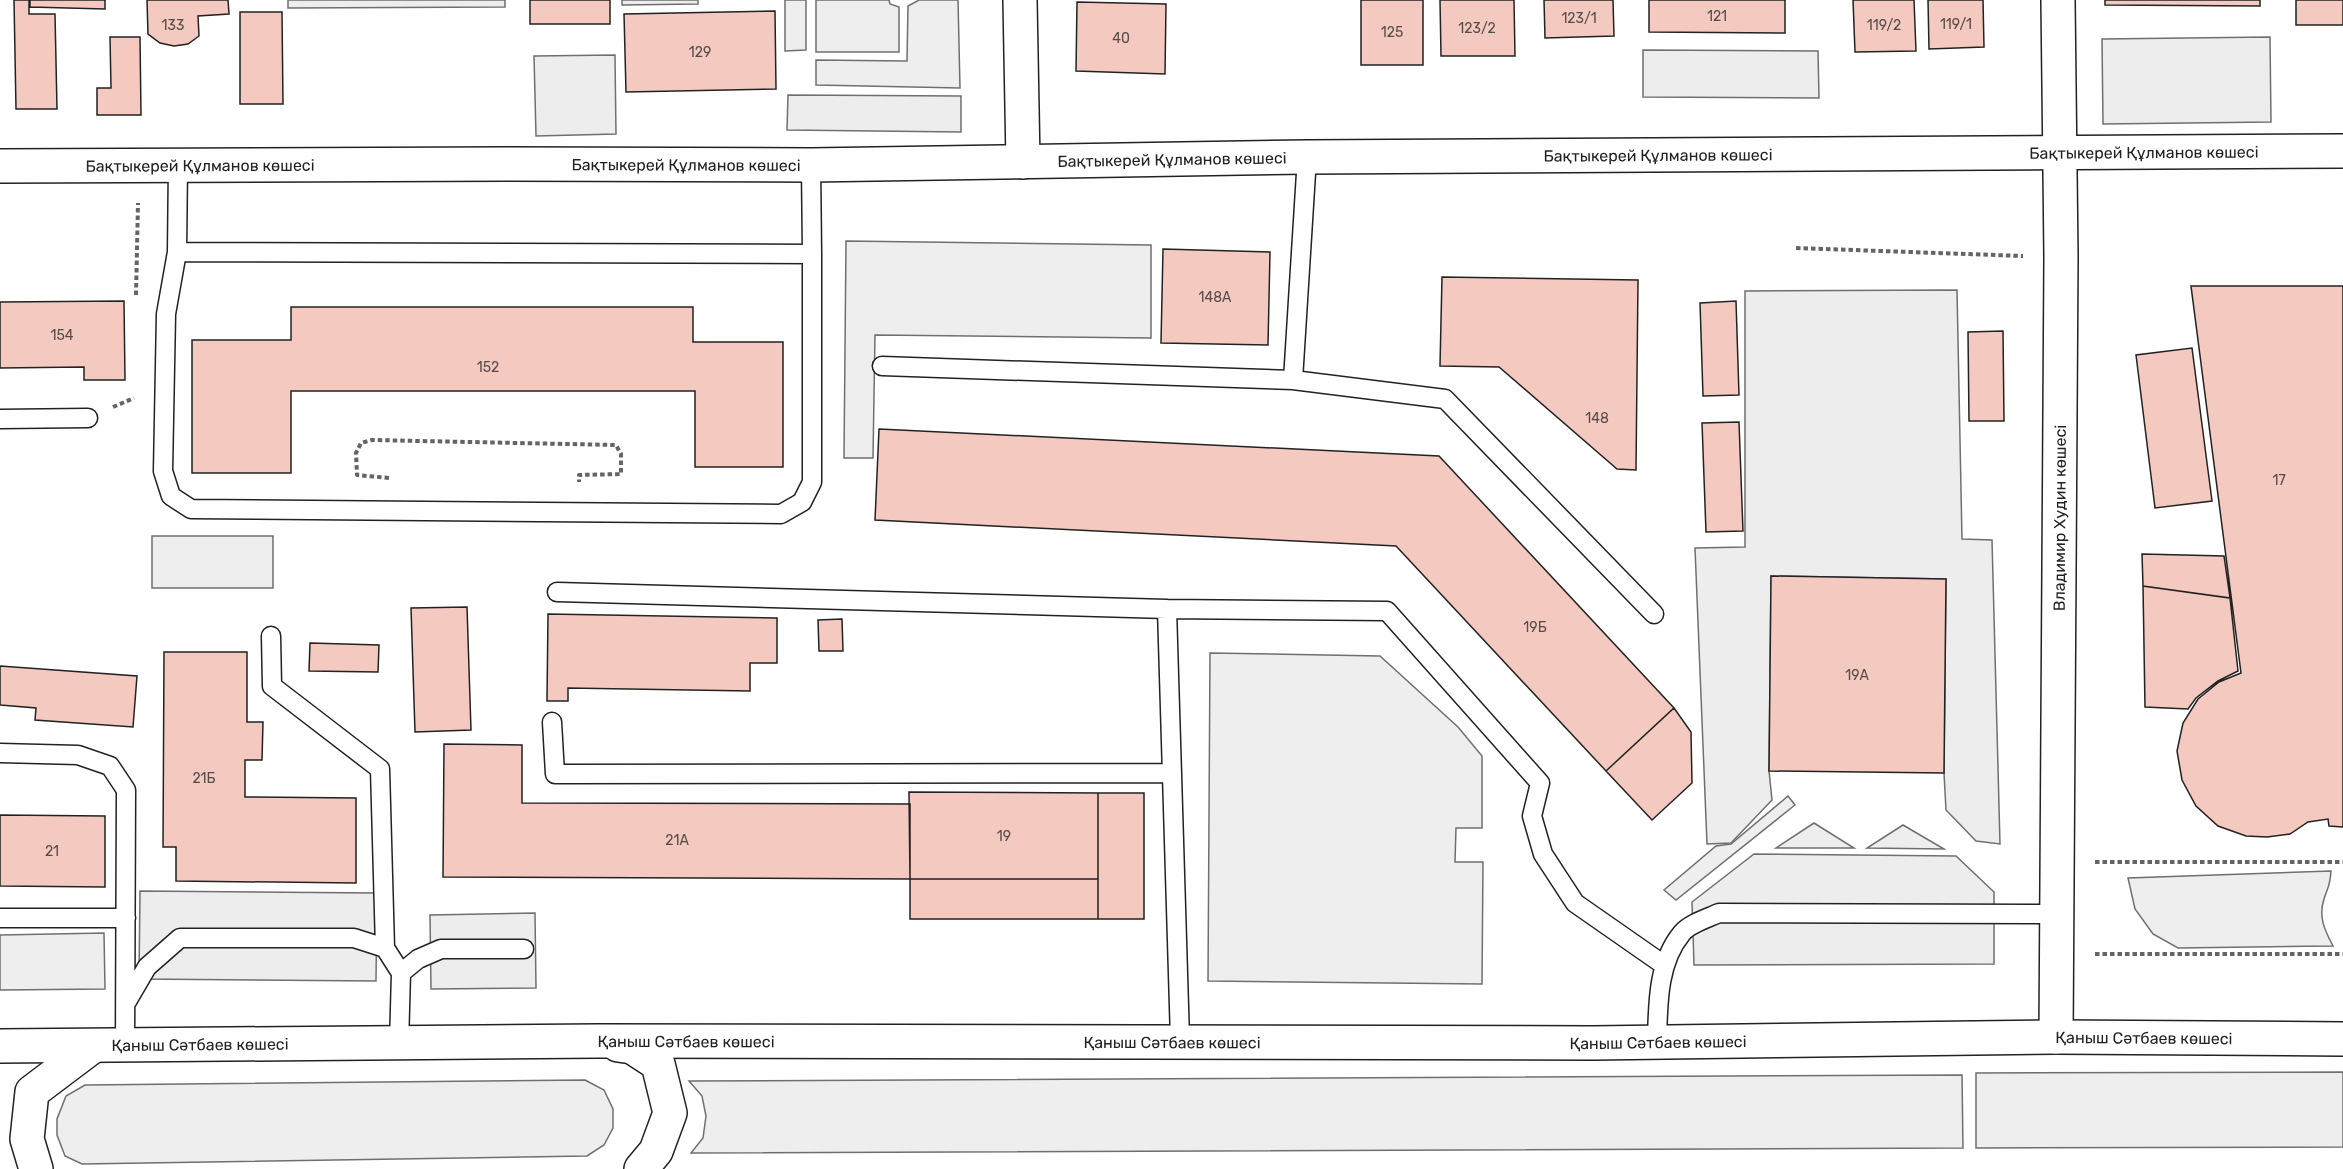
<svg xmlns="http://www.w3.org/2000/svg" width="2343" height="1169" font-family="Rubik,sans-serif">
<style>
.green{fill:#eee;stroke:#6f6f6f;stroke-width:1.5}
.parking{fill:#ededed;stroke:#6f6f6f;stroke-width:1.5}
.building{fill:#f3c9c0;stroke:#222;stroke-width:1.5}
.lines{fill:none;stroke-linecap:round;stroke-linejoin:round}
.lane-casing{stroke:#222;stroke-width:21}
.street-casing{stroke:#222;stroke-width:36}
.primary-casing{stroke:#222;stroke-width:36}
.path{stroke:#646464;stroke-width:4;stroke-dasharray:4.5 3;stroke-linecap:butt}
.lane{stroke:#fff;stroke-width:18}
.street{stroke:#fff;stroke-width:33}
.primary{stroke:#fff;stroke-width:33}
.labels{text-anchor:middle;dominant-baseline:central;stroke-width:4.5;stroke-linejoin:round;paint-order:stroke}
.number-label{font-size:14px;fill:#564c4a}
.street-label{font-size:16px;fill:#222;stroke:#fff}
</style>
<rect width="100%" height="100%" fill="#fff"/>
<path class="green" d="M 622,0 L 698,0 L 698,4 L 622,5 Z
M 785,0 L 806,0 L 806,50 L 785,51 Z
M 816,0 L 889,0 L 890,4 L 899,7 L 899,52 L 816,52 Z
M 919,0 L 958,0 L 960,88 L 816,85 L 816,60 L 907,61 L 908,6 Z
M 846,241 L 1151,245 L 1151,338 L 875,335 L 873,458 L 844,458 Z
M 152,536 L 273,536 L 273,588 L 152,588 Z
M 1210,653 L 1380,656 L 1458,727 L 1482,756 L 1482,828 L 1456,828 L 1455,862 L 1483,862 L 1482,984 L 1208,981 Z
M 1788,796 L 1795,805 L 1676,900 L 1664,890 L 1716,846 L 1731,844 Z
M 1814,823 L 1854,848 L 1776,848 Z
M 1903,825 L 1944,849 L 1867,848 Z
M 2331,871 C 2330,887 2328,886 2324,899 C 2318,917 2325,931 2333,946 L 2178,948 L 2153,934 L 2135,909 L 2128,878 Z
M 104,933 L 105,989 L 0,990 L 0,935 Z
M 2343,1072 L 2343,1147 L 1976,1148 L 1976,1073 Z
M 1962,1075 L 1963,1148 L 691,1153 L 703,1138 L 706,1116 L 702,1096 L 689,1081 Z
M 585,1080 L 604,1090 L 613,1109 L 613,1128 L 604,1145 L 587,1156 L 82,1164 L 65,1156 L 57,1135 L 57,1119 L 66,1096 L 85,1085 Z"/>
<path class="parking" d="M 288,0 L 505,0 L 505,7 L 288,8 Z
M 2270,37 L 2271,122 L 2103,124 L 2102,39 Z
M 1643,50 L 1818,51 L 1819,98 L 1643,97 Z
M 615,55 L 616,134 L 536,136 L 534,56 Z
M 788,95 L 961,96 L 961,132 L 787,130 Z
M 1957,290 L 1962,539 L 1992,540 L 2000,844 L 1976,841 L 1946,810 L 1944,773 L 1946,579 L 1771,576 L 1769,771 L 1772,800 L 1731,843 L 1707,844 L 1695,548 L 1745,547 L 1745,291 Z
M 1754,854 L 1956,856 L 1994,892 L 1994,964 L 1694,965 L 1692,902 Z
M 140,891 L 377,893 L 376,981 L 139,979 Z
M 535,913 L 536,988 L 431,989 L 430,915 Z"/>
<path class="building" d="M 14,0 L 29,0 L 29,14 L 55,14 L 57,109 L 16,109 Z
M 30,0 L 105,0 L 105,9 L 30,7 Z
M 147,0 L 228,0 L 229,14 L 198,16 L 199,36 L 188,44 L 174,46 L 160,43 L 148,34 Z
M 530,0 L 610,0 L 610,24 L 530,24 Z
M 1361,0 L 1423,0 L 1423,65 L 1361,65 Z
M 1440,0 L 1514,0 L 1515,56 L 1441,56 Z
M 1544,0 L 1613,0 L 1614,36 L 1545,38 Z
M 1649,0 L 1785,0 L 1785,33 L 1649,32 Z
M 1853,0 L 1914,0 L 1916,51 L 1855,52 Z
M 1928,0 L 1983,0 L 1984,47 L 1929,49 Z
M 2105,0 L 2260,0 L 2260,6 L 2105,5 Z
M 2296,0 L 2343,0 L 2343,25 L 2296,25 Z
M 1077,2 L 1166,4 L 1165,74 L 1076,71 Z
M 775,11 L 776,89 L 626,92 L 624,14 Z
M 240,12 L 282,12 L 283,104 L 240,104 Z
M 110,37 L 140,37 L 141,115 L 97,115 L 97,88 L 111,88 Z
M 1163,249 L 1270,252 L 1268,345 L 1161,343 Z
M 1442,277 L 1638,280 L 1636,470 L 1617,469 L 1499,367 L 1440,366 Z
M 2191,286 L 2343,286 L 2343,827 L 2329,826 L 2328,819 L 2308,822 L 2290,834 L 2267,837 L 2246,836 L 2218,826 L 2196,806 L 2182,780 L 2177,751 L 2183,723 L 2198,699 L 2219,682 L 2241,673 Z
M 124,301 L 125,380 L 84,380 L 84,367 L 0,368 L 0,302 Z
M 1736,301 L 1739,395 L 1703,396 L 1700,303 Z
M 291,307 L 693,307 L 693,342 L 783,342 L 783,467 L 695,467 L 695,391 L 291,391 L 291,473 L 192,473 L 192,340 L 291,340 Z
M 2003,331 L 2004,421 L 1969,421 L 1968,332 Z
M 2192,348 L 2212,501 L 2155,508 L 2136,355 Z
M 1739,422 L 1743,531 L 1706,532 L 1702,423 Z
M 879,429 L 1439,456 L 1674,708 L 1606,771 L 1396,546 L 875,520 Z
M 2142,554 L 2224,556 L 2230,598 L 2143,586 Z
M 1771,576 L 1946,579 L 1944,773 L 1769,771 Z
M 2143,586 L 2230,598 L 2238,671 L 2218,681 L 2196,698 L 2188,709 L 2145,707 Z
M 467,607 L 471,730 L 415,732 L 411,608 Z
M 548,614 L 777,618 L 777,663 L 750,663 L 750,691 L 568,688 L 568,701 L 547,701 Z
M 842,619 L 843,651 L 819,651 L 818,620 Z
M 310,643 L 379,645 L 378,672 L 309,671 Z
M 164,652 L 247,652 L 247,722 L 263,722 L 262,760 L 245,760 L 245,797 L 356,798 L 356,883 L 176,881 L 176,847 L 163,847 Z
M 0,666 L 137,676 L 133,727 L 35,720 L 36,708 L 0,705 Z
M 1674,708 L 1691,732 L 1692,783 L 1652,820 L 1606,771 Z
M 444,744 L 522,745 L 522,803 L 910,804 L 910,879 L 443,877 Z
M 909,792 L 1098,793 L 1098,879 L 910,879 Z
M 1098,793 L 1144,793 L 1144,919 L 1098,919 Z
M 0,815 L 105,816 L 105,887 L 0,886 Z
M 910,879 L 1098,879 L 1098,919 L 910,919 Z"/>
<g class="lines">
<g class="lane-casing">
<path id="lane" d="M 1307,157 L 1293,380 L 1445,399 L 1654,614
M 811,165 L 812,254
M 177,252 L 812,254 L 812,482 L 802,502 L 781,514 L 191,509 L 171,496 L 163,471 L 166,314 L 177,252 L 178,165
M 882,366 L 1293,380
M 0,419 L 88,418
M 557,592 L 1167,609
M 271,636 L 272,686 L 380,769 L 385,948
M 552,722 L 555,774 L 1172,773
M 0,753 L 78,755 L 110,766 L 126,790 L 125,1046
M 0,918 L 126,918
M 126,1003 L 147,967 L 180,938 L 354,938 L 385,948 L 401,973
M 1180,1040 L 1167,609 L 1387,611 L 1540,783 L 1532,816 L 1543,854 L 1575,903 L 1664,965
M 1657,1042 C 1658,1006 1657,963 1682,933 C 1689,924 1708,918 1719,913 L 2058,914
M 399,1044 L 401,973 L 418,959 L 441,949 L 524,949"/>
</g>
<g class="street-casing">
<g id="street">
<path d="M 1020,0 L 1023,162"/>
<path id="s1" d="M 0,166 L 506,164 L 811,165 L 1307,157 L 2343,151"/>
<path id="s2" d="M 2056,1037 L 2061,257 L 2058,0"/>
</g>
</g>
<g class="primary-casing">
<g id="primary">
<path d="M 618,1045 L 632,1047 L 658,1064 L 670,1113 L 656,1151 L 641,1169"/>
<path id="s3" d="M 0,1046 L 598,1041 L 1593,1043 L 2056,1037 L 2343,1039"/>
<path d="M 36,1169 L 27,1139 L 32,1092 L 93,1046"/>
</g>
</g>
<path class="path" d="M 1796,248 L 2023,256
M 136,295 L 138,203
M 113,407 L 134,398
M 389,478 L 357,475 L 356,453 L 361,443 L 372,440 L 616,445 L 621,454 L 621,474 L 579,475 L 579,482
M 2095,862 L 2343,862
M 2095,954 L 2343,954"/>
<use href="#lane" class="lane"/>
<use href="#street" class="street"/>
<use href="#primary" class="primary"/>
</g>
<g class="labels">
<g class="number-label">
<text x="1717" y="16">121</text>
<text x="1579" y="18">123/1</text>
<text x="1956" y="24">119/1</text>
<text x="173" y="25">133</text>
<text x="1884" y="25">119/2</text>
<text x="1477" y="28">123/2</text>
<text x="1392" y="32">125</text>
<text x="1121" y="38">40</text>
<text x="700" y="52">129</text>
<text x="1215" y="297">148А</text>
<text x="62" y="335">154</text>
<text x="488" y="367">152</text>
<text x="1597" y="418">148</text>
<text x="2279" y="480">17</text>
<text x="1535" y="627">19Б</text>
<text x="1857" y="675">19А</text>
<text x="204" y="778">21Б</text>
<text x="1004" y="836">19</text>
<text x="677" y="840">21А</text>
<text x="52" y="851">21</text>
</g>
<g class="street-label">
<text stroke="none"><textPath href="#s1" startOffset="2144">Бақтыкерей Құлманов көшесі</textPath></text>
<text stroke="none"><textPath href="#s1" startOffset="1658">Бақтыкерей Құлманов көшесі</textPath></text>
<text stroke="none"><textPath href="#s1" startOffset="1172">Бақтыкерей Құлманов көшесі</textPath></text>
<text stroke="none"><textPath href="#s1" startOffset="686">Бақтыкерей Құлманов көшесі</textPath></text>
<text stroke="none"><textPath href="#s1" startOffset="200">Бақтыкерей Құлманов көшесі</textPath></text>
<text stroke="none"><textPath href="#s2" startOffset="519">Владимир Худин көшесі</textPath></text>
<text stroke="none"><textPath href="#s3" startOffset="2144">Қаныш Сәтбаев көшесі</textPath></text>
<text stroke="none"><textPath href="#s3" startOffset="686">Қаныш Сәтбаев көшесі</textPath></text>
<text stroke="none"><textPath href="#s3" startOffset="1172">Қаныш Сәтбаев көшесі</textPath></text>
<text stroke="none"><textPath href="#s3" startOffset="1658">Қаныш Сәтбаев көшесі</textPath></text>
<text stroke="none"><textPath href="#s3" startOffset="200">Қаныш Сәтбаев көшесі</textPath></text>
</g>
</g>
</svg>
